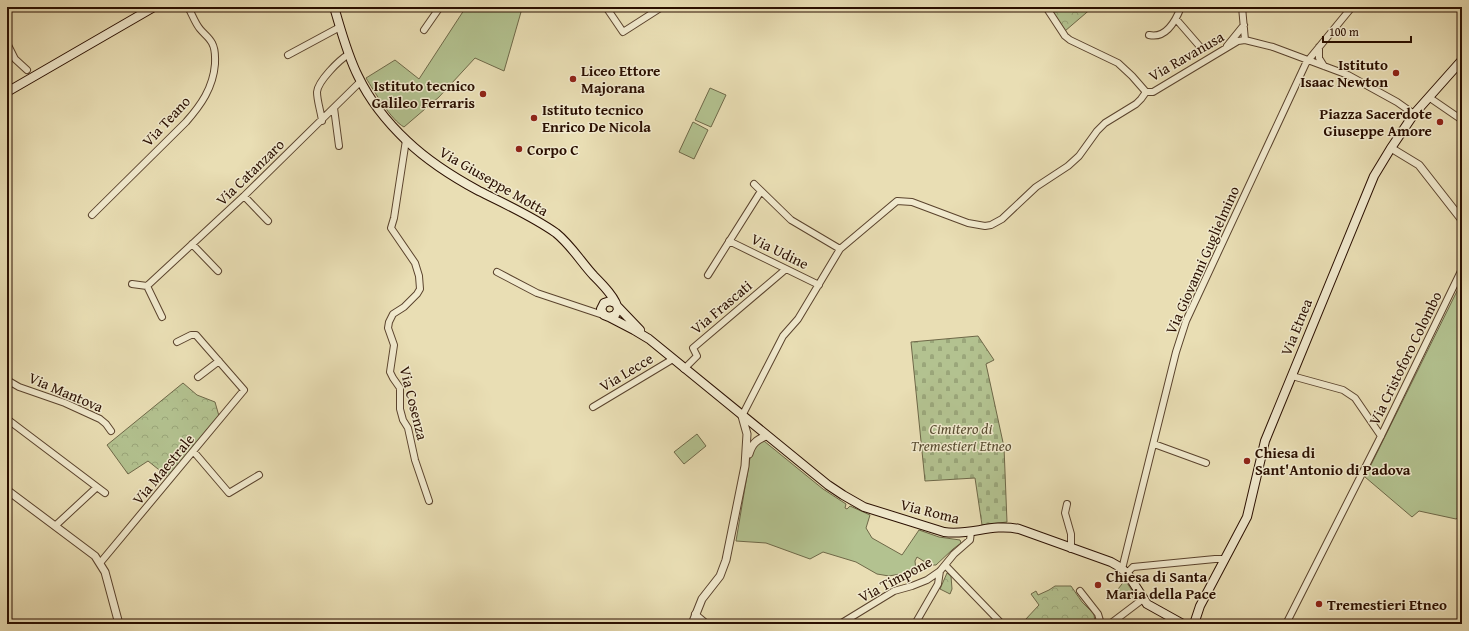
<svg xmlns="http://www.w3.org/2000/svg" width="1469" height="631" font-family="'Gentium Book Plus',serif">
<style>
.green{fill:#b3c290;stroke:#6e6848}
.forest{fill:url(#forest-crowns);stroke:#6e6848}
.cemetery{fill:url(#cemetery-stones);stroke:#6e6848}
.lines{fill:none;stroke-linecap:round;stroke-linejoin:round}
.minor-casing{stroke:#5a432d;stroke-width:8}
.tertiary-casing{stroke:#5a432d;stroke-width:9}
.secondary-casing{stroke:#2a0f00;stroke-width:10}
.minor{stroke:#f1eace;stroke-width:6}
.tertiary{stroke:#f1eace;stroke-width:7}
.secondary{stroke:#f1eace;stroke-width:8}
.poi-dot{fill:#8f2418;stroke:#f1eace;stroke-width:1.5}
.labels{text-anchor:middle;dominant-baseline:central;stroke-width:3;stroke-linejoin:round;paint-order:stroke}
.street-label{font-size:15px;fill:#2a0f00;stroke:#f1eace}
.poi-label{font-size:15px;font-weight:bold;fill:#2a0f00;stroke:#f1eace;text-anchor:start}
.park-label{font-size:15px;font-style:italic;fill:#5a4e32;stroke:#f1eace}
</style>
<defs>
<pattern id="forest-crowns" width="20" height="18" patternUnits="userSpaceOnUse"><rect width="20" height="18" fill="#b3c290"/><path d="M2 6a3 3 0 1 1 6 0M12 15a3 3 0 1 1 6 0" fill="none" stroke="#9aa67a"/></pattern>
<pattern id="cemetery-stones" width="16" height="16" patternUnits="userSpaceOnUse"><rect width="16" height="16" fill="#b3c290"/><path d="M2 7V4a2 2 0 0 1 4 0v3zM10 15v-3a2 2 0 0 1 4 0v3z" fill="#9aa67a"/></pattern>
</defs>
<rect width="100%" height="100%" fill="#e9deb4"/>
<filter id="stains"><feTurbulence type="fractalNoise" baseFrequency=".005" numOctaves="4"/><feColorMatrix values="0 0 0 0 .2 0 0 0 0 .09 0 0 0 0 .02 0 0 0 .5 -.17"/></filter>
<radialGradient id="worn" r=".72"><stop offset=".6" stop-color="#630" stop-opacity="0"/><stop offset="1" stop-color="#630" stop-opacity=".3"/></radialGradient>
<path class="green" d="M 466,7 L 515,7 L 521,12 L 504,71 L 475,58 L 439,97 L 404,127 C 391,120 374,91 366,78 L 395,60 L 419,79 Z
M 710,88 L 726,95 L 711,127 L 695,120 Z
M 693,122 L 708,130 L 694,159 L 679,152 Z
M 1462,281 L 1462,515 L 1456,519 L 1419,511 L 1412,517 L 1365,477 Z
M 697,434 L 706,446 L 684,464 L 674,452 Z
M 760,441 L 764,441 L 823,489 L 846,504 L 845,508 L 847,509 L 850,506 L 870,515 L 866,528 L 872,538 L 902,555 L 919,530 L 939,537 L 960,540 L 961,543 L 953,549 L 936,565 L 930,565 L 917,557 L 915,561 L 916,571 L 889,576 L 877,574 L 856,562 L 823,552 L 810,559 L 766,543 L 736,541 L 750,458 L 754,446 Z
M 1125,580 L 1133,592 L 1132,599 L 1115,593 Z"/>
<path class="forest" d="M 1056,7 L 1093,7 L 1065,31 L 1053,13 Z
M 183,383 L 197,395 L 215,402 L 219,416 L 168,477 L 148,461 L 128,474 L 107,445 Z
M 947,573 L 951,576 L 952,589 L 950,594 L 940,589 Z
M 1055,586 L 1071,586 L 1082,602 L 1094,614 L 1095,624 L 1028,624 L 1025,620 L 1039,605 L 1031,594 L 1036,591 L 1038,595 L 1049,590 Z"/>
<path class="cemetery" d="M 978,336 L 994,360 L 986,364 L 1004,447 L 1007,522 L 982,525 L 975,478 L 925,481 L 911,342 Z"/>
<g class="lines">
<g class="minor-casing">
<path id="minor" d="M 606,7 L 623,32 L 662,7
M 1046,7 L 1065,36 L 1070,40 L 1118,63 L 1132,76 L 1146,92
M 1242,7 L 1245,40
M 1176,19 L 1202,49
M 424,30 L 440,7
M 1149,35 C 1166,39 1176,20 1181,7
M 7,43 L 15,59 L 27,70
M 1227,46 L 1244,25
M 1319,47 L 1319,58 L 1324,66
M 288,55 L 340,27
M 1146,92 L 1153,92 L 1238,41 L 1245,40 L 1273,47 L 1348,75 L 1397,102 L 1414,114
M 1430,98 L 1462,120
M 334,108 L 339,146
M 322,121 C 321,112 317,101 317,92 C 318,81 339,60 349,54
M 406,140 L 394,218 L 391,228 L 415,263 L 419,276 L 420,289 L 417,294 L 404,307 L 393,314 L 389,322 L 388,328 L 394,345 L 390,372 L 393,378 L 400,388 L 400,409 L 403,420 L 408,428 L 415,460 L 429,501
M 754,184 L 791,220 L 840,249
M 244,196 L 268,221
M 92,215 L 186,122 C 201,105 213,88 215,64 C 215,57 216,50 212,43 C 209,37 204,34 200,29 C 195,23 192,14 188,7
M 729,241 L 819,285
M 192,244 L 218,271
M 497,272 L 537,293 L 606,316
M 708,275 L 761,191
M 132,284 L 147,286 L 244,196 L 361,81
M 147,286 L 162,317
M 684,369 L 697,356 L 693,348 L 786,269
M 1292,376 L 1343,390 L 1355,398 L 1381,436
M 198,377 L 219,361
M 7,380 L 19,387 L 65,403 L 100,419 L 106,424 L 111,431
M 593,407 L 673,359
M 742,416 L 783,336 L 798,319 L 840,249 L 897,201 L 912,202 L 968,223 L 985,226 L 991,225 L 1002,219 L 1036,187 L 1068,166 L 1079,156 L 1097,131 L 1105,123 L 1136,104 L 1141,99 L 1146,92
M 7,419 L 97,487 L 55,526
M 1154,444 L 1206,463
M 194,452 L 229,493 L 259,475
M 97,487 L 105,493
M 1067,504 L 1065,513 L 1071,534 L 1071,549
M 100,563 L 244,390 L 196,335 L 191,335 L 177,342
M 946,566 L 1002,624
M 1122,569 L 1176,352 L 1186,321 L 1306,63 L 1352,7
M 1127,573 L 1133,567 L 1215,559 L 1224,559
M 1080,591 L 1098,614 L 1101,624
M 695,614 L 707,624
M 840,624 L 894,591 L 912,586 L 927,580 L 940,571 L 954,554 L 970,540 L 971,532
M 915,624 L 938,584 L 940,571
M 1110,624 L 1143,599
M 1286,624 L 1381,436 L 1462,269"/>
</g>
<g class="tertiary-casing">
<path id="tertiary" d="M 1391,148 L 1419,165 L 1462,220
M 749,454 C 752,444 756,440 766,436
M 7,490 L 95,556 L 105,572 L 119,624
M 692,624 L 702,599 L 720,576 L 726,560 L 745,466 L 747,434 L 742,416"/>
</g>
<g class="secondary-casing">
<path id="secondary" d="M 334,7 C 341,30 347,54 358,76 C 369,99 388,123 407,141 C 428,161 453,177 479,191 C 505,204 532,216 556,233 C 571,245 581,262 594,276 C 602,284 617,299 618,310 L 615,315 L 609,317 L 604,315 L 601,309 L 604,303 L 610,301 L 615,303
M 7,92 L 154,7
M 618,307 L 640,330
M 609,317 L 634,330 L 649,339 L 828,485 L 843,495 L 864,507 L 944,532 C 971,536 991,523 1019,529 L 1111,562 L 1118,566 L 1127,573 L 1147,604 L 1183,624
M 1194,624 L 1200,606 L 1247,517 L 1265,441 L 1374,176 L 1391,148 L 1414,114 L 1462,60"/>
</g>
<use href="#minor" class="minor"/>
<use href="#tertiary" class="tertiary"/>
<use href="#secondary" class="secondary"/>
</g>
<g class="poi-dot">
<circle cx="1396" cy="73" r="4"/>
<circle cx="573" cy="79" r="4"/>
<circle cx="483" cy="94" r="4"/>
<circle cx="534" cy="118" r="4"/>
<circle cx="1440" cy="122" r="4"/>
<circle cx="519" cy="149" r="4"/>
<circle cx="1247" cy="461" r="4"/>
<circle cx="1098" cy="585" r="4"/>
<circle cx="1319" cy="604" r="4"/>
</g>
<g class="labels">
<g class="street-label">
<text transform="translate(1186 56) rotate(-30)">Via Ravanusa</text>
<text transform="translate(166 121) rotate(-47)">Via Teano</text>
<text transform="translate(250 172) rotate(-44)">Via Catanzaro</text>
<text transform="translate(494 181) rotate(30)">Via Giuseppe Motta</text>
<text transform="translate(780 251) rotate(26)">Via Udine</text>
<text transform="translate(1202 260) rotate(-66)">Via Giovanni Guglielmino</text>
<text transform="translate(721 307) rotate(-40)">Via Frascati</text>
<text transform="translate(1296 327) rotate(-68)">Via Etnea</text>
<text transform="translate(1405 358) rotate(-64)">Via Cristoforo Colombo</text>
<text transform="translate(626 372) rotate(-31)">Via Lecce</text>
<text transform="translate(66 392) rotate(23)">Via Mantova</text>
<text transform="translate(414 403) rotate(76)">Via Cosenza</text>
<text transform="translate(163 469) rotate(-50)">Via Maestrale</text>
<text transform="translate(930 511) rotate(14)">Via Roma</text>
<text transform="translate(895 579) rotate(-28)">Via Timpone</text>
</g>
<g class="poi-label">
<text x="1388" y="64" text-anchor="end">Istituto<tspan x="1388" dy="17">Isaac Newton</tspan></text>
<text x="581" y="70">Liceo Ettore<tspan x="581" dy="17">Majorana</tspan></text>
<text x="475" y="85" text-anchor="end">Istituto tecnico<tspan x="475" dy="17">Galileo Ferraris</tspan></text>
<text x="542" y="109">Istituto tecnico<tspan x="542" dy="17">Enrico De Nicola</tspan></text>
<text x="1432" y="113" text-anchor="end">Piazza Sacerdote<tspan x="1432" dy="17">Giuseppe Amore</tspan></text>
<text x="527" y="149">Corpo C</text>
<text x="1255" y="452">Chiesa di<tspan x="1255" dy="17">Sant'Antonio di Padova</tspan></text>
<text x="1106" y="576">Chiesa di Santa<tspan x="1106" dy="17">Maria della Pace</tspan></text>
<text x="1327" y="604">Tremestieri Etneo</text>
</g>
<g class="park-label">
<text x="961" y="428">Cimitero di<tspan x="961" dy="17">Tremestieri Etneo</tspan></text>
</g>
</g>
<rect width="1469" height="631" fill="none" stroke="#e9deb4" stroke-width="24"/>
<rect x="8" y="8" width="1453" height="615" fill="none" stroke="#2a0f00" stroke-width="2"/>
<rect x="12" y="12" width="1445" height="607" fill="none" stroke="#2a0f00"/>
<path d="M1323 36v6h88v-6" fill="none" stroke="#2a0f00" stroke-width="2"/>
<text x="1329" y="36" font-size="12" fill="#2a0f00" stroke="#f1eace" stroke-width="3" paint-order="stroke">100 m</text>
<rect width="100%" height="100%" filter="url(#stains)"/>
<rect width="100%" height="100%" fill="url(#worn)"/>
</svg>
